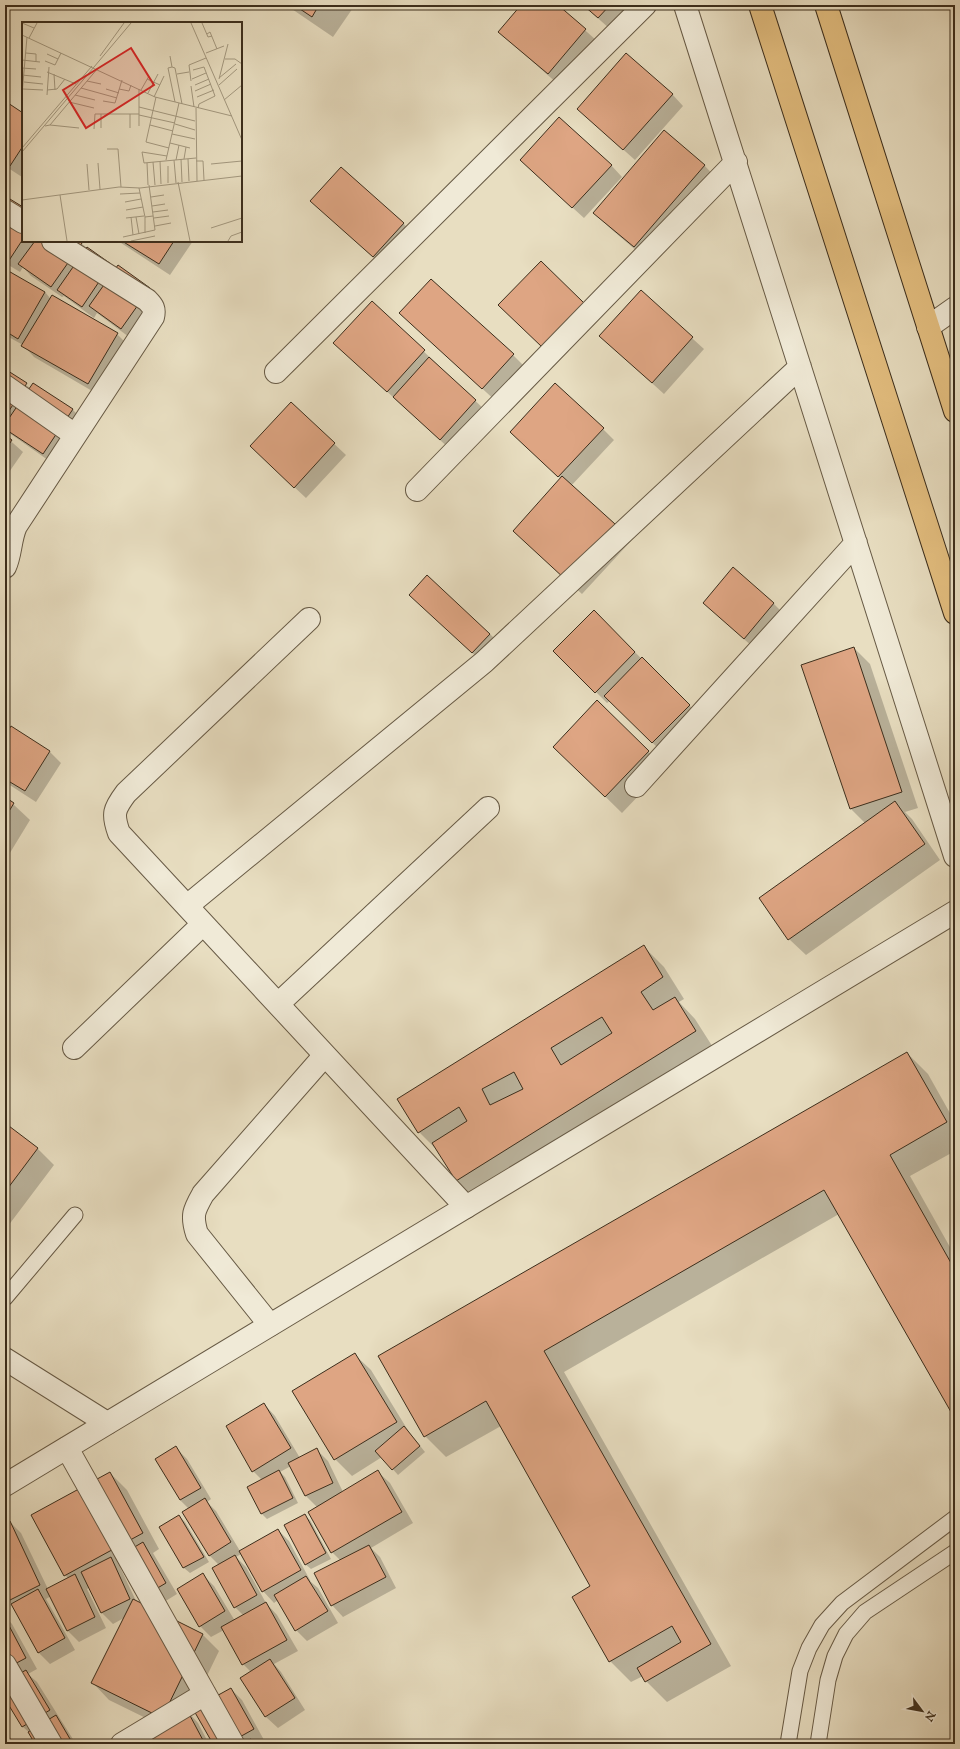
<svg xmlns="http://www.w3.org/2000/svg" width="960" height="1749" font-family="'IM FELL English',serif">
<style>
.shadow{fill:#0003;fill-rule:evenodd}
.building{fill:#dea583;stroke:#3c2e1c;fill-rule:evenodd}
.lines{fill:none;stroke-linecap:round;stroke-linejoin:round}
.service-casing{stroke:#675a45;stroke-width:17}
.minor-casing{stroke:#675a45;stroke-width:24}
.tertiary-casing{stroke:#675a45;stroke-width:24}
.primary-casing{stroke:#3c2e1c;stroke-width:24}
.service{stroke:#f0ead7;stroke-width:15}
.minor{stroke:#f0ead7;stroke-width:22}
.tertiary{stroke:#f0ead7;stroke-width:22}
.primary{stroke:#e4bf80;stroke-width:22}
.inset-road{fill:none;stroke:#a3987f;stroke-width:1}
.view{fill:#d62828;fill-opacity:0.15;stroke:#d62828;stroke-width:2}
.inset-edge{fill:none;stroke:#3c2e1c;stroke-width:2}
</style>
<rect width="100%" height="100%" fill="#e8dec1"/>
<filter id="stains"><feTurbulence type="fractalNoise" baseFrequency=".005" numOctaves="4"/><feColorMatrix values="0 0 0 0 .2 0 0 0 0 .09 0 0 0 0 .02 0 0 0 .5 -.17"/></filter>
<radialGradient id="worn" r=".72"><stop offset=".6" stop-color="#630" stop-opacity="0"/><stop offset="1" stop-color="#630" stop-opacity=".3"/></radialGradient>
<path class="shadow" d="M 286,5 L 355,5 L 333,37 Z
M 522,5 L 557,5 L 597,41 L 559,85 L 499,32 Z
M 583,5 L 630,5 L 610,29 Z
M 672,94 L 683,106 L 635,160 L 590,120 Z
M 5,102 L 23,114 L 22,177 L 5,166 Z
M 611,165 L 622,177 L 584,218 L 532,171 Z
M 704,165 L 720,182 L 651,263 L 611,229 L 595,213 Z
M 5,197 L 23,208 L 23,241 L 78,241 L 116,270 L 119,266 L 150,289 L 161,300 L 133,340 L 97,313 L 94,318 L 64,296 L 62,297 L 31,276 L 23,267 L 20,272 L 5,263 Z
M 323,212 L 403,223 L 414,235 L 385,268 Z
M 118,241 L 193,241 L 170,275 Z
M 5,270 L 45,292 L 50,298 L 117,334 L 128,345 L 99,395 L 34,357 L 23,345 L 5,335 Z
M 641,292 L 704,349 L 664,394 L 612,347 Z
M 372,302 L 487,412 L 452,451 L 346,354 Z
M 400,313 L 513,355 L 529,371 L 499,404 Z
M 5,370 L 30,388 L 33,384 L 73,410 L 84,421 L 55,465 L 5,430 Z
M 291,403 L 346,455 L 306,498 L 262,457 Z
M 603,429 L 614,440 L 571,486 L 631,541 L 582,594 L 514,531 L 561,479 L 522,443 Z
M 5,436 L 23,452 L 5,478 Z
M 704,603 L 774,604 L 785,615 L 755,649 Z
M 422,606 L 490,634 L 501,645 L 484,664 Z
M 594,612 L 700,716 L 664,754 L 610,701 L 607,703 L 555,651 Z
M 854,648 L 870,664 L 918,808 L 905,812 L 912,819 L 940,860 L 806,955 L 789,939 L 866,824 L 851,809 Z
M 597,702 L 665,768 L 622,813 L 571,763 Z
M 11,728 L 50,752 L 61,763 L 36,802 L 5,782 L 5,737 Z
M 5,799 L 13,804 L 30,820 L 5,861 Z
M 643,946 L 664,967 L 684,999 L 679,1002 L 695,1019 L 716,1052 L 477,1201 L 456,1180 L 439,1152 L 419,1132 Z
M 907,1053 L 928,1074 L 955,1122 L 955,1151 L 910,1176 L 955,1256 L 955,1417 L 839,1214 L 564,1372 L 731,1666 L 667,1702 L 646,1681 L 643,1676 L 631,1682 L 610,1661 L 592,1586 L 501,1426 L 446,1457 L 425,1436 Z
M 5,1124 L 37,1148 L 54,1165 L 5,1230 Z
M 354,1354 L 371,1370 L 409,1432 L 425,1452 L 398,1475 L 382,1457 L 352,1476 L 335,1459 Z
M 264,1404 L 275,1416 L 300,1458 L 316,1449 L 328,1461 L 343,1492 L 378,1472 L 390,1483 L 413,1523 L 371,1548 L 380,1557 L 396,1588 L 343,1617 L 332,1605 L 341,1561 L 332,1552 L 317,1507 L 306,1496 L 291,1466 L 280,1472 L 285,1477 L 298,1503 L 267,1519 L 262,1514 L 248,1487 L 262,1480 L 253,1471 Z
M 176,1448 L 187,1459 L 211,1499 L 207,1502 L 216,1511 L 240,1551 L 278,1530 L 289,1541 L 311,1582 L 318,1588 L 338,1623 L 307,1641 L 296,1630 L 278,1600 L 274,1603 L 263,1591 L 241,1554 L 236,1557 L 246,1567 L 266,1603 L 277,1615 L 298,1651 L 274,1664 L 281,1672 L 305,1710 L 278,1728 L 266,1717 L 242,1679 L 251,1672 L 243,1664 L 224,1630 L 211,1637 L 200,1626 L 203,1575 L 214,1586 L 235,1621 L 244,1616 L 235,1607 L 219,1565 L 209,1555 L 189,1509 L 180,1500 L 157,1459 Z
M 110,1473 L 127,1490 L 159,1549 L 153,1553 L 177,1594 L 151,1610 L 203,1635 L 219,1651 L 189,1713 L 198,1723 L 209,1744 L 145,1744 L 162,1726 L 109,1700 L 93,1683 L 124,1618 L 113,1624 L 102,1613 L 90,1587 L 87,1589 L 106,1628 L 79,1642 L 67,1630 L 51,1596 L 46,1599 L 75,1650 L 50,1664 L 39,1653 L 15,1608 L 5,1597 L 5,1524 L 10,1522 L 21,1533 L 48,1589 L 69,1579 L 65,1575 ZM 122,1566 L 151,1609 L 137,1603 L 120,1567 Z
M 304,1515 L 310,1520 L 331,1559 L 311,1569 L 305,1564 Z
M 179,1516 L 185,1522 L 209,1562 L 190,1573 L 184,1568 L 160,1527 Z
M 5,1616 L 12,1624 L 37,1669 L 28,1674 L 37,1682 L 76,1744 L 36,1744 L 31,1734 L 23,1727 L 5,1697 Z
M 231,1689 L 242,1700 L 264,1740 L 258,1744 L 214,1744 Z
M 5,1728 L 14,1744 L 5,1744 Z"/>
<path class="building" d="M 294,5 L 319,5 L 312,17 Z
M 521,5 L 558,5 L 586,29 L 548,74 L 498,32 Z
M 583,5 L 610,5 L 598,18 Z
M 626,53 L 673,94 L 623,150 L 577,109 Z
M 5,101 L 23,113 L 23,146 L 10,166 L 5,163 Z
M 559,117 L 612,165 L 572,208 L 520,160 Z
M 664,130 L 705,165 L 634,247 L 593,213 Z
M 341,167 L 404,223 L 373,257 L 310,201 Z
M 5,196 L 23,207 L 23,239 L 8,262 L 5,260 Z
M 35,241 L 79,241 L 82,243 L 51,287 L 18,264 Z
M 122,241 L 174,241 L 159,264 Z
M 87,247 L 111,264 L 82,307 L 57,290 Z
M 541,261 L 584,303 L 542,347 L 498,305 Z
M 118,265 L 150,288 L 121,329 L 89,306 Z
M 5,269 L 45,292 L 18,339 L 5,331 Z
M 431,279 L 514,354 L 482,389 L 399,313 Z
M 641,290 L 693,337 L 652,383 L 599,336 Z
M 52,295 L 118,333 L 88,384 L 21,346 Z
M 372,301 L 425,350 L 387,392 L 333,343 Z
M 429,357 L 476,400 L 440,440 L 393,397 Z
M 5,369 L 27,383 L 5,417 Z
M 33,383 L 73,409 L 43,454 L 5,429 L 5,424 Z
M 555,383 L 604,428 L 558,477 L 510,432 Z
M 291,402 L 335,443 L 294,488 L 250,446 Z
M 5,435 L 12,440 L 5,450 Z
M 562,476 L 615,524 L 565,579 L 513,531 Z
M 733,567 L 774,603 L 744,639 L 703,603 Z
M 427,575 L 490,634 L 472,653 L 409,595 Z
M 594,610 L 635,652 L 595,693 L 553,651 Z
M 854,647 L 902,792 L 850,809 L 801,665 Z
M 642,657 L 690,705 L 652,743 L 604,696 Z
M 597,700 L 649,751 L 605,797 L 553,747 Z
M 11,726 L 50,751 L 25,791 L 5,779 L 5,736 Z
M 5,797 L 14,803 L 5,818 Z
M 895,801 L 925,844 L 788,940 L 759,898 Z
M 644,945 L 663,977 L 641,992 L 653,1010 L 675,997 L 696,1031 L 456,1181 L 432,1143 L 467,1121 L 459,1107 L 418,1133 L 397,1099 ZM 602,1017 L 612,1033 L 561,1065 L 551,1048 ZM 514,1072 L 523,1089 L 490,1105 L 482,1089 Z
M 907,1052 L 947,1122 L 890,1155 L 955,1270 L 955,1419 L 824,1190 L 544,1351 L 711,1644 L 645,1682 L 637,1668 L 681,1642 L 672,1626 L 609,1662 L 572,1597 L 590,1586 L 486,1401 L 424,1437 L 378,1356 Z
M 5,1123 L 38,1148 L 5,1192 Z
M 355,1353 L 397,1422 L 334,1460 L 292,1391 Z
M 264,1403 L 291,1448 L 252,1472 L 226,1426 Z
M 404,1426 L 420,1446 L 392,1470 L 375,1451 Z
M 176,1446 L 201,1488 L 180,1500 L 155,1459 Z
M 317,1448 L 333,1483 L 305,1496 L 288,1463 Z
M 279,1470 L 293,1498 L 261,1514 L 247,1487 Z
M 378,1470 L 402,1512 L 331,1553 L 308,1512 Z
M 110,1472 L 143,1533 L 64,1576 L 31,1515 Z
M 205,1498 L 231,1542 L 209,1556 L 182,1512 Z
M 305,1514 L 326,1553 L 305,1565 L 284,1525 Z
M 179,1515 L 204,1557 L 183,1568 L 159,1527 Z
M 10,1521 L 40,1585 L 6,1602 L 5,1523 Z
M 278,1529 L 301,1570 L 262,1592 L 239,1551 Z
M 143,1542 L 166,1583 L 139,1599 L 116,1558 Z
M 369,1545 L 386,1577 L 331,1606 L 314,1573 Z
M 235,1555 L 257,1595 L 234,1608 L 212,1568 Z
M 111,1557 L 130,1599 L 101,1613 L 81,1572 Z
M 203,1573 L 225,1611 L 199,1627 L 177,1589 Z
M 75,1574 L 95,1617 L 67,1631 L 46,1589 Z
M 306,1576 L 328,1611 L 295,1631 L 274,1595 Z
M 38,1589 L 65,1638 L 38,1653 L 11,1604 Z
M 133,1599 L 203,1634 L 162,1718 L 91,1683 Z
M 266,1602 L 287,1640 L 242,1665 L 221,1627 Z
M 5,1618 L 26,1658 L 5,1669 Z
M 270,1659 L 295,1698 L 265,1717 L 240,1678 Z
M 26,1670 L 50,1710 L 22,1727 L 5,1699 L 5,1682 Z
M 231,1688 L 254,1729 L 227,1744 L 213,1744 L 193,1709 Z
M 187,1710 L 205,1744 L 143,1744 L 139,1737 Z
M 56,1715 L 73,1744 L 35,1744 L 28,1732 Z
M 251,1739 L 254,1744 L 241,1744 Z"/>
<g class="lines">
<g class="service-casing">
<path id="service" d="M 5,1298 L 75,1215
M 788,1744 L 800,1671 L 809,1648 L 822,1625 L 842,1603 L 955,1518
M 818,1744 L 828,1680 L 835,1656 L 846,1634 L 865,1612 L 955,1552"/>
</g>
<g class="minor-casing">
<path id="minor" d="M 685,5 L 955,856
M 5,211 L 23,222
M 928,327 L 955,308
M 276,372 L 645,5
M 5,386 L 75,435
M 417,490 L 736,162
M 5,567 C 11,554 10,539 16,526 L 153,317 C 155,309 153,306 147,300 L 53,241
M 309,619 L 126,793 C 114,809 112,814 119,833 L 466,1207
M 636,786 L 856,543
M 187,906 L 484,662 L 800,367
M 278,1004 L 488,808
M 74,1048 L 203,924
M 270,1325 L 197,1234 C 191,1215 194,1210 203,1194 L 325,1055
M 5,1359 L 107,1423
M 67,1448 L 233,1744
M 5,1665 L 51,1744
M 122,1744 L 205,1694"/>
</g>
<g class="tertiary-casing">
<path id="tertiary" d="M 5,1485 L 955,912"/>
</g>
<g class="primary-casing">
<path id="primary" d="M 760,5 L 955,613
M 826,5 L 955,411"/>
</g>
<use href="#service" class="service"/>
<use href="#minor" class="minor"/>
<use href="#tertiary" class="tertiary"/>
<use href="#primary" class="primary"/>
</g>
<g transform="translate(22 22)">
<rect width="220" height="220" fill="#e8dec1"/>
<path class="inset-road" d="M 0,1 L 12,6M 169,1 L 220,118M 180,1 L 186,15 L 190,14M 185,12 L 188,10 L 195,27M 0,13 L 133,75 L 210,94M 7,16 L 15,1M 4,31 L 14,32 L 14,39M 184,31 L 202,24M 25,32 L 36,37M 78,34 L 102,1M 148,34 L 150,45 L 146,46 L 153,80M 203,37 L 213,37 L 220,42M 0,38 L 18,40M 23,39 L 33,43 L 39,31M 72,45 L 109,1M 150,45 L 153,46 L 160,82M 0,46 L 14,47M 171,48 L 182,45 L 193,74 L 177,82 L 176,86M 25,50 L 54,62M 32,52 L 33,68M 155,52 L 167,50M 0,53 L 19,55M 197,56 L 214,42M 125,57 L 138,63M 170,57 L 184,51M 197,57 L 206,22M 65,59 L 79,62M 169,59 L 167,43 L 184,36M 2,60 L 21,62M 173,63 L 187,57M 197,63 L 215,47M 169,64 L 172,85M 59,66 L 95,76M 1,67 L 21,68M 84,67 L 97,71M 97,67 L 107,69 L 109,63M 25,68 L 35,67 L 43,57M 119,68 L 127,54M 173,69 L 189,62M 126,71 L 136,52M 0,72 L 5,15M 25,73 L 27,45M 53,73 L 73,78M 132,75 L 142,54M 134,75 L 124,120 L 147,126M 175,75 L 192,68M 202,78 L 220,63M 81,79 L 93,81 L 100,58M 47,80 L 72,86M 117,85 L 173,99M 174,86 L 175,159M 108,92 L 108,106M 117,93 L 153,101M 153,102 L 173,108M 28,103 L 57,106M 128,103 L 151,109M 23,104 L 28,103 L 76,46M 117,104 L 117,67M 79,106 L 79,92M 72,107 L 73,92 L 117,92M 150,112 L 173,117M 148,121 L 168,126M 0,126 L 70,44M 85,127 L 96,127 L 99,165M 0,130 L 72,45M 145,134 L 120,130 L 122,141 L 174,136M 159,137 L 160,160M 162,137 L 164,125M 166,137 L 167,159M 144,138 L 157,81M 152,138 L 154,161M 154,138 L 157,123M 138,139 L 139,162M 174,139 L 181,139 L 182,158M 131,140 L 133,163M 76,141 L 78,167M 125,141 L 126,163M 65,142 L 67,168M 189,142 L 220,139M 146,144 L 146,161M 156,160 L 168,219M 117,166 L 123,195 L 131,194M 98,172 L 118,171M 38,173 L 45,219M 129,175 L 142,173M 0,178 L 97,165 L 118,166 L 220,154M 103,180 L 119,177M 130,184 L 143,182M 104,188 L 121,185M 131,190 L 146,188M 109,195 L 111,213M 114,195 L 117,212M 123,195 L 123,211M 104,196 L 122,194M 132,196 L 147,194M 133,204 L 149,201M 189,206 L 220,196M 101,215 L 133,208 L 127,163M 109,219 L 133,214M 206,219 L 209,214 L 220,210"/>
<path class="view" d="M 109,26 L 132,63 L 64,106 L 41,68 Z"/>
<rect width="220" height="220" class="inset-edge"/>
</g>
<rect width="960" height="1749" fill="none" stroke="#e8dec1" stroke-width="20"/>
<rect x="6" y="6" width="948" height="1737" fill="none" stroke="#3c2e1c" stroke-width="2"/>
<rect x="10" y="10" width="940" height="1729" fill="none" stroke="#3c2e1c"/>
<g transform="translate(922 1711) rotate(122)" stroke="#f0ead7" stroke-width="3" paint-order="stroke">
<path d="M0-3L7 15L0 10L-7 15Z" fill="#3c2e1c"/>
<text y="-6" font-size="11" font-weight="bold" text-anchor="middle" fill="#3c2e1c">N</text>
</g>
<rect width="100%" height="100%" filter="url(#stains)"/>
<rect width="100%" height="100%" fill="url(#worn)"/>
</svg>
